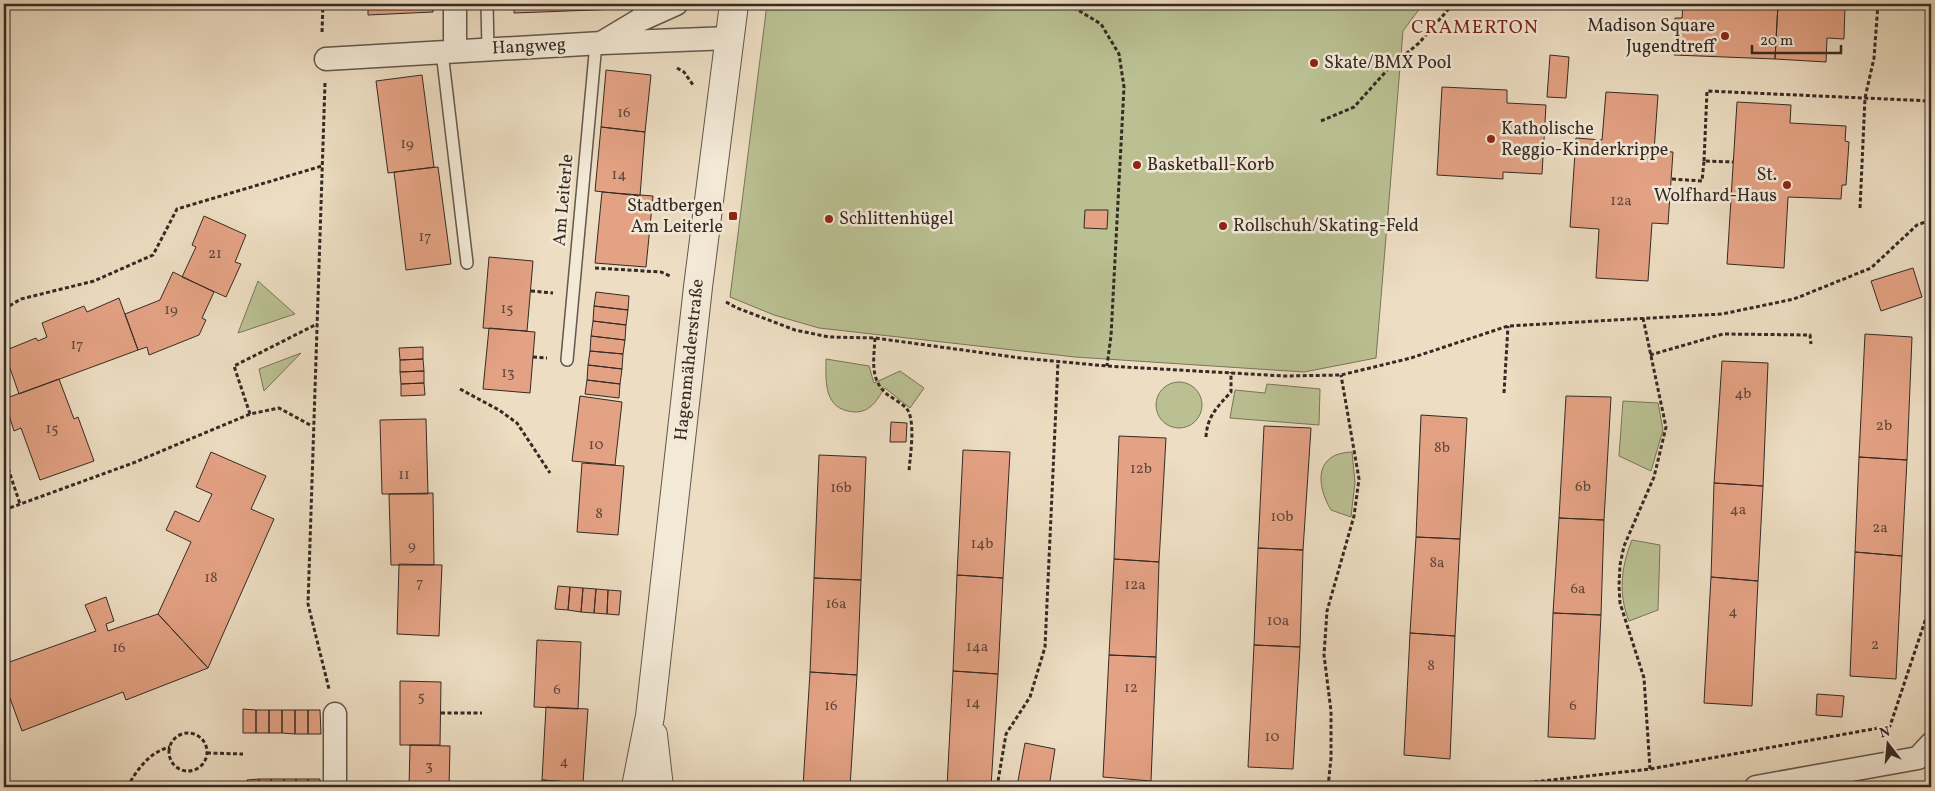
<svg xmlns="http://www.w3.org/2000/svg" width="1935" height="791" font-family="Vollkorn,serif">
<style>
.green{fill:#bac092;stroke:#78755b}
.building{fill:#e4a284;stroke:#352a24}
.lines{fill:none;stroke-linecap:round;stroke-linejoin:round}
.service-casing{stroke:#63574c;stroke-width:14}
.minor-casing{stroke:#63574c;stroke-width:25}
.tertiary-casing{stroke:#63574c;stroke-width:30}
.path{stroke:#352a24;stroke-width:3;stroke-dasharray:4 2.5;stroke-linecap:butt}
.service{stroke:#f3e9d7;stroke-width:11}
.minor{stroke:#f3e9d7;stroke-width:22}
.tertiary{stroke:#f3e9d7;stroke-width:28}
.poi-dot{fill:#8f2418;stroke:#f3e9d7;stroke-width:2}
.labels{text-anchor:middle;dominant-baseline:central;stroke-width:5;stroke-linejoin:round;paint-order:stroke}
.number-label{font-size:15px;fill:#61483c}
.poi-label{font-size:18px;fill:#352a24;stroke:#f3e9d7;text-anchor:start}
.street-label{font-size:18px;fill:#352a24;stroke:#f3e9d7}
.neighbourhood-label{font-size:19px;letter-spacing:1px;fill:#7a1f14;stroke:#f3e9d7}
</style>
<rect width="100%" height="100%" fill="#edddc2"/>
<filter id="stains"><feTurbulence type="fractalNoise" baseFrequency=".004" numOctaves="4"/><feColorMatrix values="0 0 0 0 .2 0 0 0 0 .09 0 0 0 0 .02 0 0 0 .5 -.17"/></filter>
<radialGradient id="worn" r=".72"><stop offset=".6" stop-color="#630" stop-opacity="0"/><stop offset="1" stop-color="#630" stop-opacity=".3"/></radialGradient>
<path class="green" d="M 767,4 L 1423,4 L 1403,31 L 1376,358 L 1304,372 L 1075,357 L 819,328 L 774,315 L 730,297 Z
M 258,281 L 295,314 L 238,333 Z
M 301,353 L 264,391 L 259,369 Z
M 826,359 L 869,366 L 874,383 L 900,371 L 924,388 L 910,408 L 885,388 C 880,394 877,402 870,407 C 864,412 856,413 848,411 C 823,406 826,378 826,359 Z
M1156 405a23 23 0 1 1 46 0a23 23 0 1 1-46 0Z
M 1267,384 L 1320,389 L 1319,425 L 1230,418 L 1235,390 L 1265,393 Z
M 1623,401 L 1658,403 L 1663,430 L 1651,471 L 1619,456 Z
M 1352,452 L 1355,482 L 1351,517 L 1331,510 C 1316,485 1314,453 1352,452 Z
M 1632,540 L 1660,545 L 1658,610 L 1629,621 C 1618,594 1621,567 1632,540 Z"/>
<path class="building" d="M 368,4 L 433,4 L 433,12 L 368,15 Z
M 514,4 L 620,4 L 620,9 L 514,13 Z
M 1683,4 L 1778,4 L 1775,59 L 1674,55 L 1675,18 L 1682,18 Z
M 1778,4 L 1845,4 L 1844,39 L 1827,38 L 1826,62 L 1775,59 Z
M 1550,55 L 1569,57 L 1566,98 L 1547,97 Z
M 606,70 L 651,75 L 645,132 L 601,127 Z
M 422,75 L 434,167 L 388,173 L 376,81 Z
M 1442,87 L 1507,90 L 1507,103 L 1546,105 L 1542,174 L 1503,172 L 1503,179 L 1437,175 Z
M 1606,92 L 1658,95 L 1654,151 L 1673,152 L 1668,224 L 1652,223 L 1648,281 L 1596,278 L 1599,229 L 1570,227 L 1576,138 L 1602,140 Z
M 1737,102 L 1791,105 L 1790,123 L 1846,126 L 1845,141 L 1849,142 L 1846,185 L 1842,185 L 1841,199 L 1788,197 L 1784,268 L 1727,264 Z
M 601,127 L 645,132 L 640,196 L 595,191 Z
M 438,167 L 451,264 L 406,270 L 394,172 Z
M 602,192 L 653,196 L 646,267 L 595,263 Z
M 1085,210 L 1108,210 L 1107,229 L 1084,228 Z
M 204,216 L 246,235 L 235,262 L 241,264 L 226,297 L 182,277 L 196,247 L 192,245 Z
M 489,257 L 533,261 L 527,331 L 483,328 Z
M 1913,268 L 1922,297 L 1881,311 L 1871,281 Z
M 173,272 L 214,292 L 202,318 L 206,320 L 199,335 L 149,355 L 147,347 L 138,350 L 125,314 L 160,300 Z
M 596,292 L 629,296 L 628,310 L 594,306 Z
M 119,298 L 138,350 L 19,394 L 4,351 L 36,338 L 38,341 L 47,337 L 42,323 L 84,306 L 87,312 Z
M 594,306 L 628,310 L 626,325 L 593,321 Z
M 593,321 L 626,325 L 625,340 L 591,336 Z
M 489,328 L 535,332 L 530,393 L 483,389 Z
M 1865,334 L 1912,337 L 1907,460 L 1859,457 Z
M 591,336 L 625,340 L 623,354 L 590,351 Z
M 423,347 L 423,359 L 400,360 L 399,348 Z
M 590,351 L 623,354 L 622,369 L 588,365 Z
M 423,359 L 424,371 L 400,372 L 400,360 Z
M 1722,361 L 1768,363 L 1763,486 L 1714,483 Z
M 588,365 L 622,369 L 620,384 L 587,380 Z
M 424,371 L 424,383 L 401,384 L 400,372 Z
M 59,379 L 74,419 L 78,417 L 94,461 L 40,480 L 21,428 L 14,431 L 4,399 Z
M 587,380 L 620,384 L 619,398 L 585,394 Z
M 424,383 L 425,395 L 401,396 L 401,384 Z
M 580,396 L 622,402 L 615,465 L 572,461 Z
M 1566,396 L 1611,397 L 1604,520 L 1559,518 Z
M 1421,415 L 1467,418 L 1460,539 L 1416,537 Z
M 426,419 L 428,494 L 382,494 L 380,420 Z
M 891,422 L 907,423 L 906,442 L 890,442 Z
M 1264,426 L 1311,428 L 1303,550 L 1258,548 Z
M 1119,436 L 1166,438 L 1159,562 L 1114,559 Z
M 963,450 L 1010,452 L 1003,578 L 957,575 Z
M 211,452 L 266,476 L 251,509 L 274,519 L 208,668 L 158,614 L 191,542 L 166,530 L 175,511 L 199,522 L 212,494 L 196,487 Z
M 819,455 L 866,457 L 861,580 L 814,578 Z
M 1859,457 L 1907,460 L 1902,556 L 1855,552 Z
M 582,463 L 624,466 L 618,535 L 577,532 Z
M 1714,483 L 1763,486 L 1758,581 L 1711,577 Z
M 433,493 L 434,565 L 391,565 L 389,494 Z
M 1559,518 L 1604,520 L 1601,615 L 1553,613 Z
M 1416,537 L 1460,539 L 1455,636 L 1410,633 Z
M 1258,548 L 1303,550 L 1300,647 L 1254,645 Z
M 1855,552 L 1902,556 L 1896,679 L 1850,676 Z
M 1114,559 L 1159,562 L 1156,657 L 1109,655 Z
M 399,564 L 442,565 L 439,636 L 397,634 Z
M 957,575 L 1003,578 L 998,674 L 953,671 Z
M 1711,577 L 1758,581 L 1752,706 L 1704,703 Z
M 814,578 L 861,580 L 857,675 L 810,672 Z
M 558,586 L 570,587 L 568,610 L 555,609 Z
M 570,587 L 583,588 L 581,612 L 568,610 Z
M 583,588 L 596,589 L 594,613 L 581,612 Z
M 596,589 L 608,590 L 607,614 L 594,613 Z
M 608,590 L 621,591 L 619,615 L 607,614 Z
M 106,597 L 114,621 L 106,624 L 108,631 L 158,614 L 208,668 L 126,700 L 123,692 L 22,731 L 4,682 L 4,664 L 96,631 L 85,605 Z
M 1553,613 L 1601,615 L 1595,739 L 1548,737 Z
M 1410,633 L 1455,636 L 1450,759 L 1404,755 Z
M 537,640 L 581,642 L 578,709 L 534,707 Z
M 1254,645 L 1300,647 L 1293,769 L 1248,767 Z
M 1109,655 L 1156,657 L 1151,781 L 1103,777 Z
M 953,671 L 998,674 L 991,787 L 947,787 Z
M 810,672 L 857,675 L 850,787 L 803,787 Z
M 400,681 L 441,682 L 440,745 L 400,745 Z
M 1817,694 L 1844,696 L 1842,717 L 1816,715 Z
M 546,707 L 588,709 L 583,783 L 542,780 Z
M 243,709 L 256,710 L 256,733 L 243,733 Z
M 256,710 L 269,710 L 269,733 L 256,733 Z
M 269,710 L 282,710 L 282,733 L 269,733 Z
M 282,710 L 295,710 L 295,734 L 282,733 Z
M 295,710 L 308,710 L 308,734 L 295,734 Z
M 308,710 L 320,710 L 321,734 L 308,734 Z
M 1025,743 L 1055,749 L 1049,787 L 1017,786 Z
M 410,745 L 450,746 L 449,787 L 409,787 Z
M 259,779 L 259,787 L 247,787 L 247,780 Z
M 259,779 L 271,779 L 272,787 L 259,787 Z
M 271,779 L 284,779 L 284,787 L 272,787 Z
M 284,779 L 296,779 L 296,787 L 284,787 Z
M 296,779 L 308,779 L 308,787 L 296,787 Z
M 308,779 L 320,779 L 320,787 L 308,787 Z
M 542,780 L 583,783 L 583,787 L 541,787 Z
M 70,784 L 70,787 L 25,787 Z"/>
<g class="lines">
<g class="service-casing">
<path id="service" d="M 487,4 L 488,49
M 638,21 L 639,4
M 442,52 L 467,263
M 567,360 L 596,43"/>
</g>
<g class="minor-casing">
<path id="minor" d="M 455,4 L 455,51
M 603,42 L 638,21 L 676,4
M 326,59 L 602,43 L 730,38
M 335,787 L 335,714
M 1756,787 L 1918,758 L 1931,744"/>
</g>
<g class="tertiary-casing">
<path id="tertiary" d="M 653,735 L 659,787
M 636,787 L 650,716 L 698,287 L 734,4"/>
</g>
<path class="path" d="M 1068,4 L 1101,24 L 1119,54 L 1124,87 L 1111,336 L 1107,366
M 322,32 L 323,4
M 677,68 L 684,72 L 693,85
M 325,83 L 308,604 L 329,689
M 1321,121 L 1354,107 L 1389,68 L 1419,43 L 1453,4
M 1704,161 L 1707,91 L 1931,101
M 1672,179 L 1702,181 L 1704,161 L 1733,162
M 1860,208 L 1865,98 L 1874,58 L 1878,4
M 595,268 L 661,272 L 670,276
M 531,291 L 553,293
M 726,302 L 737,308 L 795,330 L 829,337 L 875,338 L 1021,358 L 1107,366 L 1285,376 L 1341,375 L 1411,358 L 1508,326 L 1722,314 L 1794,299 L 1871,268 L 1917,225 L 1931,220
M 4,309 L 21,299 L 94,281 L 153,255 L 177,209 L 322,166
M 1643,318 L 1666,427 L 1654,477 L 1624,546 L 1620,565 L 1619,586 L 1620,603 L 1644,678 L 1650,769
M 875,338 C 874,359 869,380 888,395 C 894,399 903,404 907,409 C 916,422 910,456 909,471
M 1931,352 L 1928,354 L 1931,501
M 1650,355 L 1723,334 L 1810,335 L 1811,344
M 533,357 L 547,358
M 460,389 L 499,410 L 517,423 L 550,473
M 1504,393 L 1508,326
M 250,414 L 234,366 L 317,324
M 1206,437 C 1207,417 1217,407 1231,392 L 1231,372
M 4,456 L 20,504
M 4,510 L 133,463 L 250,414 L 279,408 L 312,426
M 441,713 L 482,713
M169 752a19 19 0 1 1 38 0a19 19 0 1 1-38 0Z
M 207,753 L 243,754
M 127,787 C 138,769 149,752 170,747
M 997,787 L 1006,734 L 1030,697 L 1045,647 L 1058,362
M 1328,787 L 1331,758 L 1331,711 L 1324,655 L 1327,611 L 1354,516 L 1359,479 L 1341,375
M 1489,787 L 1650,769 L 1890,726 L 1931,603"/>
<use href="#service" class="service"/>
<use href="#minor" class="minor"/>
<use href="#tertiary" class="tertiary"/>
</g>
<g class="poi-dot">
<circle cx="1725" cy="36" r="5"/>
<circle cx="1314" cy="63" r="5"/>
<circle cx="1491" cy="139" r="5"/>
<circle cx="1137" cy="165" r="5"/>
<circle cx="1787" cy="185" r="5"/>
<rect x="728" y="211" width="10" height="10" rx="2.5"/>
<circle cx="829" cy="219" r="5"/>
<circle cx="1223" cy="226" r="5"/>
</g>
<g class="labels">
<g class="number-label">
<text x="624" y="113">16</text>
<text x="407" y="144">19</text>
<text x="619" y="175">14</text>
<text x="1621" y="201">12a</text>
<text x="425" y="237">17</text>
<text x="215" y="254">21</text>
<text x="507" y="309">15</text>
<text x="171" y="310">19</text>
<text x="77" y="345">17</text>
<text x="508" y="373">13</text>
<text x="1743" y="394">4b</text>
<text x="1884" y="426">2b</text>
<text x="52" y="429">15</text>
<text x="596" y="445">10</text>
<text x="1442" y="448">8b</text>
<text x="1141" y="469">12b</text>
<text x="404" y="475">11</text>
<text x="1583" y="487">6b</text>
<text x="841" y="488">16b</text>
<text x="1738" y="510">4a</text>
<text x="599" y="514">8</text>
<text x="1282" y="517">10b</text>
<text x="1880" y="528">2a</text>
<text x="982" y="544">14b</text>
<text x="412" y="546">9</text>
<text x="1437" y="563">8a</text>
<text x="211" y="578">18</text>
<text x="420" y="583">7</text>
<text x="1135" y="585">12a</text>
<text x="1578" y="589">6a</text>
<text x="836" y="604">16a</text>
<text x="1733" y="612">4</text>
<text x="1278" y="621">10a</text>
<text x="1875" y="645">2</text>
<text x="977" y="647">14a</text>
<text x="119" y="648">16</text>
<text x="1431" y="666">8</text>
<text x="1131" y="688">12</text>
<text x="557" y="690">6</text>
<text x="421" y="697">5</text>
<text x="973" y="703">14</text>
<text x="831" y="706">16</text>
<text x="1573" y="706">6</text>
<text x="1272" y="737">10</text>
<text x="564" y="762">4</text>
<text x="429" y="766">3</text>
</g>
<g class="poi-label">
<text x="1715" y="26" text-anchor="end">Madison Square<tspan x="1715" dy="21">Jugendtreff</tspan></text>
<text x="1324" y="63">Skate/BMX Pool</text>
<text x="1501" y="129">Katholische<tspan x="1501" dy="21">Reggio-Kinderkrippe</tspan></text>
<text x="1147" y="165">Basketball-Korb</text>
<text x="1777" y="175" text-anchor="end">St.<tspan x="1777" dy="21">Wolfhard-Haus</tspan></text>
<text x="723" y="206" text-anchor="end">Stadtbergen<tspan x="723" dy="21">Am Leiterle</tspan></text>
<text x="839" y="219">Schlittenhügel</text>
<text x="1233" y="226">Rollschuh/Skating-Feld</text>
</g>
<g class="street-label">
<text transform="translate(529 47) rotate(-3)">Hangweg</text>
<text transform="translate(564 200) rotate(-85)">Am Leiterle</text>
<text transform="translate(690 360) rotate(-84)">Hagenmähderstraße</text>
</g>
<g class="neighbourhood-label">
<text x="1475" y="28">CRAMERTON</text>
</g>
</g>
<rect width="1935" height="791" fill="none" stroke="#edddc2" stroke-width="20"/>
<rect x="5" y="5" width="1925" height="781" fill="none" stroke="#352a24" stroke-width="2.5"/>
<rect x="10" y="10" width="1915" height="771" fill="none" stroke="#352a24"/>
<g transform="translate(1888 744) rotate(344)" stroke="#f3e9d7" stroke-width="4" paint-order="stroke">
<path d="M0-4L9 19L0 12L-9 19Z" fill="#352a24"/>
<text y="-8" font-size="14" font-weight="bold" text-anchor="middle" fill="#352a24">N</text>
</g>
<path d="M1752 45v8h89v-8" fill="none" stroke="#352a24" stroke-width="2.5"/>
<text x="1760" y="45" font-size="15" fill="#352a24" stroke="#f3e9d7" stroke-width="4" paint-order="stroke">20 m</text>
<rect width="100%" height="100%" filter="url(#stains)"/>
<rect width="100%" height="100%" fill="url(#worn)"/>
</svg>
